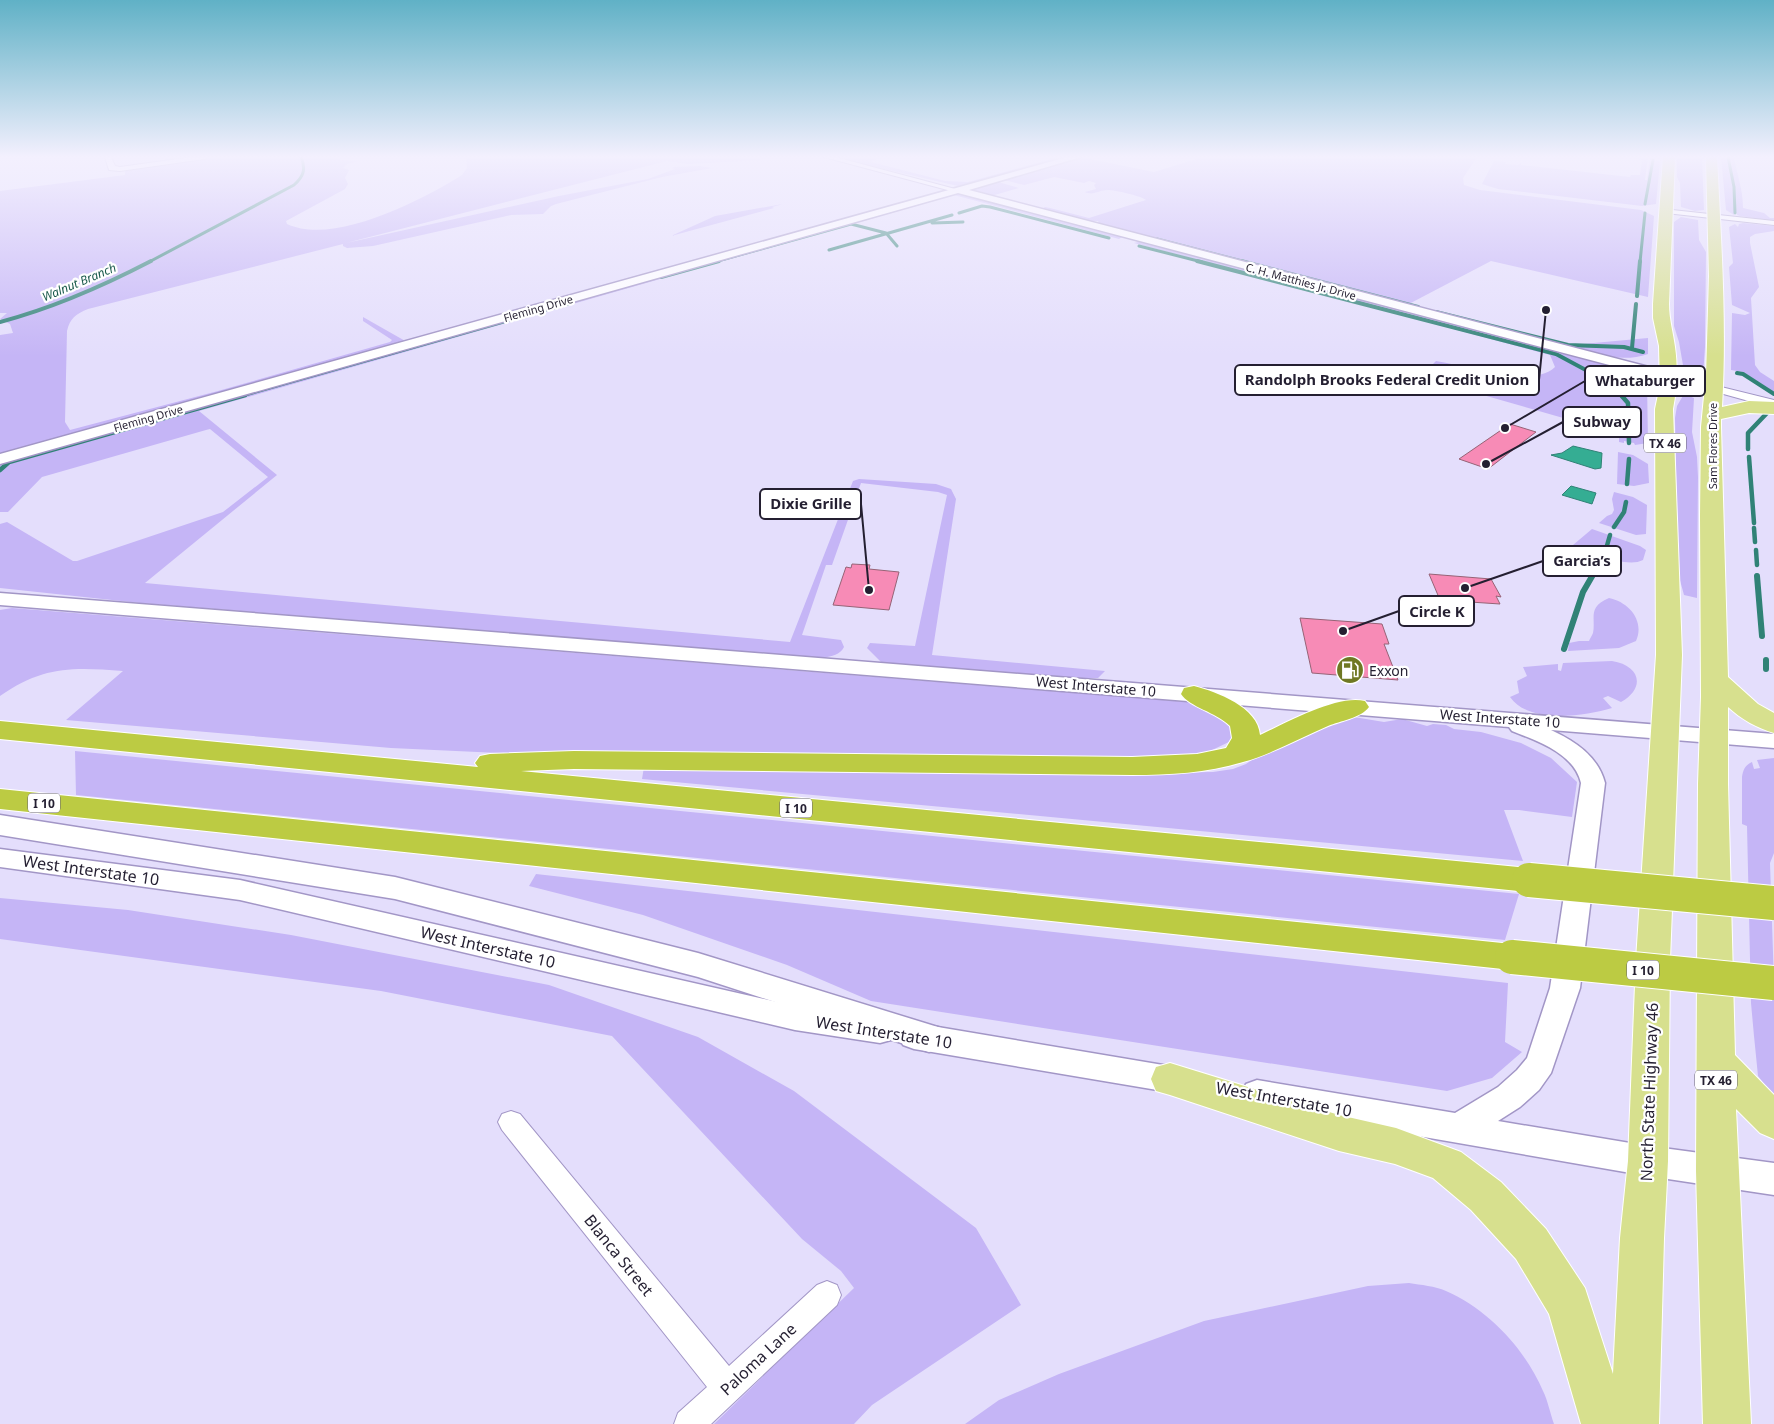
<svg xmlns="http://www.w3.org/2000/svg" width="1774" height="1424" font-family="'Noto Sans',sans-serif">
<style>
.green{fill:#c5b5f6}
.water{fill:#35ad93;stroke:#308276}
.lines{fill:none;stroke-linecap:round;stroke-linejoin:round}
.stream-far3{stroke:#308276;stroke-width:3}
.stream-far2{stroke:#308276;stroke-width:4}
.stream-far1{stroke:#308276;stroke-width:4.5}
.stream{stroke:#308276;stroke-width:6}
.building{fill:#f78bb6;stroke:#966376}
.minor-casing{stroke:#a296c6;stroke-width:2}
.tertiary-casing{stroke:#a296c6;stroke-width:3}
.secondary-casing{stroke:#a296c6;stroke-width:3}
.primary-casing{stroke:#fff;stroke-width:2}
.motorway-casing{stroke:#fff;stroke-width:2}
.minor{fill:#fff;fill-rule:evenodd}
.tertiary{fill:#fff;fill-rule:evenodd}
.secondary{fill:#fff;fill-rule:evenodd}
.primary{fill:#d7e08e;fill-rule:evenodd}
.motorway{fill:#bccb43;fill-rule:evenodd}
.motorway-bridge-casing{stroke:#fff;stroke-width:36;stroke-linecap:butt}
.motorway-bridge{stroke:#bccb43;stroke-width:34}
.labels{text-anchor:middle;dominant-baseline:central;stroke-width:4.5;stroke-linejoin:round;paint-order:stroke}
.far-street-label{font-size:11px;fill:#241f31;stroke:#fff}
.far-water-label{font-size:12px;font-style:italic;fill:#1a5a4c;stroke:#fff}
.shield{fill:#fff;stroke:#66626f;stroke-width:1}
.shield-label{font-size:12px;font-weight:bold;fill:#241f31}
.poi-label{font-size:14px;fill:#241f31;stroke:#fff;text-anchor:start}
.street-label{font-size:14px;fill:#241f31;stroke:#fff}
.near-street-label{font-size:16px;fill:#241f31;stroke:#fff}
.leader{fill:none;stroke:#241f31;stroke-width:2}
.callout-dot{fill:#241f31;stroke:#fff;stroke-width:2}
.callout{fill:#fff;stroke:#241f31;stroke-width:2}
.callout-label{font-size:15px;text-anchor:middle;font-weight:bold;fill:#241f31}
</style>
<rect width="100%" height="100%" fill="#e4defc"/>
<path class="green" d="M 211,157 L 331,157 L 341,160 L 358,161 L 347,164 L 343,168 L 349,170 L 345,178 L 348,184 L 345,189 L 286,221 L 287,224 C 334,246 422,200 462,175 L 467,168 L 466,157 L 757,157 L 760,160 L 688,164 L 667,161 L 346,243 L 559,196 L 648,179 L 675,169 L 672,168 L 674,167 L 700,166 L 712,168 L 662,177 L 556,204 L 551,206 L 543,214 L 511,215 L 373,246 L 347,248 L 343,246 L 343,244 L 88,309 C 76,314 70,318 67,331 L 65,422 L 70,430 L 218,391 L 390,342 L 392,340 L 389,338 L 363,321 L 363,317 L 407,342 L 0,455 L 0,335 L 13,333 L 10,324 L 0,319 L 7,313 L 0,313 L 0,191 L 125,175 L 125,171 Z
M 832,157 L 882,157 L 871,162 L 945,181 L 968,182 L 1059,157 L 1068,157 L 958,186 Z
M 1080,157 L 1154,172 L 1203,157 L 1477,157 L 1463,178 L 1464,185 L 1480,190 L 1641,210 L 1654,216 L 1648,297 L 1491,261 L 1405,306 L 1097,225 L 1099,223 L 1098,221 L 1087,221 L 1040,210 L 1045,207 L 1050,208 L 1089,218 L 1146,200 C 1142,196 1114,190 1108,190 C 1098,190 1094,196 1085,192 L 1096,189 L 1094,185 L 1096,183 L 1089,181 L 1084,183 L 1054,177 L 1024,185 L 1004,180 Z
M 1638,157 L 1648,157 L 1645,180 L 1647,180 L 1650,158 L 1652,160 L 1660,161 L 1656,204 L 1642,206 L 1498,189 L 1482,184 L 1494,161 L 1506,162 L 1505,164 L 1518,165 L 1521,163 L 1521,165 L 1630,177 L 1631,175 L 1640,175 L 1642,160 L 1634,158 Z
M 1677,157 L 1702,157 L 1704,210 L 1695,211 L 1681,207 L 1680,183 L 1677,177 Z
M 1721,157 L 1734,157 C 1737,175 1743,189 1743,208 L 1764,213 L 1770,218 L 1774,218 L 1774,221 L 1740,216 L 1737,215 L 1736,212 L 1734,212 L 1734,215 L 1726,210 Z
M 995,181 L 1019,188 L 991,196 L 970,190 L 972,188 Z
M 951,193 L 966,194 L 1122,237 L 1119,239 L 954,195 L 199,411 L 277,475 L 145,583 L 790,642 L 853,481 L 859,479 L 936,484 L 951,489 L 956,499 L 932,655 L 1105,671 L 1098,678 L 1061,678 L 883,664 L 867,648 L 870,643 L 915,646 L 947,495 L 938,492 L 861,483 L 832,565 L 826,565 L 802,635 L 841,640 L 844,647 C 840,655 832,656 823,658 L 140,603 L 0,588 L 0,524 L 7,522 L 73,561 L 77,561 L 223,512 L 268,477 L 210,429 L 206,430 L 42,477 L 8,512 L 0,512 L 0,463 L 10,463 L 14,459 Z
M 783,204 L 772,207 L 774,208 L 671,236 L 715,216 Z
M 1681,217 L 1698,220 L 1699,240 L 1706,252 L 1705,347 L 1703,376 L 1700,379 L 1694,378 L 1684,371 L 1679,342 L 1674,326 L 1674,222 Z
M 1743,223 L 1774,226 L 1774,231 L 1755,234 L 1750,237 L 1750,243 L 1759,287 L 1751,298 L 1755,365 L 1760,372 L 1774,381 L 1774,392 L 1743,372 L 1731,370 L 1732,313 L 1745,315 L 1750,313 L 1732,305 L 1729,267 L 1733,263 L 1729,227 L 1735,224 L 1738,227 L 1739,224 Z
M 1138,242 L 1148,242 L 1633,371 L 1647,382 L 1648,443 L 1635,445 L 1634,443 L 1624,441 L 1624,443 L 1619,442 L 1619,434 L 1420,377 L 1436,361 C 1465,365 1531,390 1555,367 L 1550,355 L 1134,243 Z
M 1648,338 L 1648,354 C 1620,364 1588,352 1561,346 Z
M 1684,394 L 1694,398 L 1692,432 L 1697,457 L 1698,477 L 1697,598 L 1684,595 L 1678,573 L 1675,418 L 1677,406 Z
M 1618,452 L 1633,455 L 1648,464 L 1649,483 L 1634,486 L 1617,484 Z
M 1614,492 L 1633,497 L 1647,505 L 1646,534 L 1636,535 L 1599,523 L 1607,516 L 1612,514 L 1614,510 L 1612,499 Z
M 1592,529 L 1640,546 L 1646,550 L 1643,560 C 1626,569 1590,551 1573,545 Z
M 1609,598 C 1629,602 1645,621 1636,641 L 1619,648 L 1568,651 L 1569,643 L 1579,641 L 1589,641 C 1590,638 1592,636 1593,633 C 1596,618 1587,607 1609,598 Z
M 12,608 L 1189,702 C 1205,707 1226,715 1234,731 L 1231,741 L 1208,752 L 1140,759 L 518,754 L 391,748 L 66,720 L 123,671 C 72,667 43,666 0,696 L 0,610 Z
M 1612,661 C 1639,665 1647,687 1621,702 L 1608,696 L 1603,698 L 1612,708 C 1584,716 1530,725 1510,697 L 1519,693 L 1517,681 L 1527,676 L 1523,667 L 1558,664 L 1558,670 L 1561,671 L 1563,663 Z
M 1354,717 L 1384,722 L 1402,719 L 1427,726 L 1433,724 L 1446,725 L 1454,729 L 1481,732 L 1521,743 L 1551,758 L 1577,782 L 1572,817 L 1519,810 L 1504,810 L 1523,861 L 642,779 L 644,767 L 1144,773 L 1213,772 L 1233,769 L 1246,764 L 1262,753 L 1322,725 Z
M 75,751 L 1519,894 L 1505,940 L 76,795 Z
M 1774,758 L 1774,853 L 1770,863 L 1774,983 L 1774,1097 L 1758,1076 L 1754,1036 L 1751,1003 L 1747,826 L 1742,824 L 1742,777 C 1743,770 1745,765 1752,762 L 1754,769 L 1760,768 L 1757,760 Z
M 536,874 L 1508,983 L 1505,1042 L 1522,1052 L 1492,1078 L 1447,1091 L 871,1001 L 787,965 L 643,915 L 529,886 Z
M 0,898 L 128,910 L 291,935 L 549,985 L 698,1037 L 794,1091 L 976,1228 L 1021,1305 L 872,1405 L 854,1424 L 714,1424 L 854,1288 L 841,1271 L 802,1239 L 612,1036 L 381,991 L 0,939 Z
M 1409,1283 C 1421,1285 1435,1286 1446,1291 C 1489,1310 1525,1349 1543,1391 C 1548,1401 1550,1413 1554,1424 L 965,1424 L 999,1400 L 1059,1374 L 1204,1321 L 1368,1286 Z"/>
<path class="water" d="M 1573,446 L 1602,453 L 1601,468 L 1595,469 L 1551,455 L 1562,453 Z
M 1571,486 L 1596,493 L 1592,504 L 1562,495 Z"/>
<g class="lines">
<path class="stream-far3" d="M 1728,157 L 1734,187 L 1735,213
M 1645,204 L 1653,160
M 959,213 L 982,206 L 990,207 L 1109,238
M 932,223 L 963,222
M 1157,239 L 1246,262
M 1139,246 L 1202,262
M 829,250 L 952,215
M 149,262 L 294,185 C 304,176 306,169 301,157
M 714,262 L 851,224 L 886,233 L 897,246
M 1640,262 L 1645,213"/>
<path class="stream-far2" d="M 1197,261 L 1556,354 L 1610,383 L 1622,396
M 1241,261 L 1418,307
M 661,277 L 719,261
M 1637,296 L 1640,261
M 1436,312 L 1568,345 L 1624,347 L 1643,352
M 0,322 C 53,308 103,286 151,261
M 1632,348 L 1636,304
M 1737,373 L 1743,374 L 1774,394
M 240,396 L 569,303"/>
<path class="stream-far1" d="M 1621,395 L 1628,403 L 1629,443
M 1748,449 L 1748,433 L 1767,413
M 1749,457 L 1754,523
M 0,470 L 9,462 L 245,395
M 1627,484 L 1629,459
M 1614,527 L 1624,512 L 1626,502
M 1754,528 L 1755,542
M 1756,550 L 1757,565
M 1597,568 L 1604,556 L 1610,535"/>
<path class="stream" d="M 1757,576 L 1762,636
M 1564,649 L 1583,592 L 1598,566
M 1766,660 L 1766,669"/>
</g>
<path class="building" d="M 1510,424 L 1536,432 L 1488,469 L 1459,459 Z
M 852,564 L 870,565 L 869,569 L 899,572 L 889,610 L 833,605 L 846,567 L 851,568 Z
M 1429,574 L 1491,579 L 1501,597 L 1496,596 L 1500,604 L 1440,600 Z
M 1300,618 L 1382,624 L 1389,644 L 1384,644 L 1398,680 L 1312,673 Z"/>
<g class="lines">
<g class="minor-casing">
<path id="minor" d="M 105,157 L 111,157 L 115,166 L 120,167 L 192,157 L 208,157 L 204,159 L 120,171 L 109,170 Z
M 824,157 L 835,157 L 959,190 L 955,192 Z
M 1663,209 L 1774,221 L 1774,225 L 1666,213 L 1662,211 Z
M 1713,385 L 1774,400 L 1774,408 L 1709,390 L 1707,388 Z
M 511,1111 L 520,1114 L 729,1366 L 817,1285 L 827,1281 L 837,1285 L 841,1295 L 837,1305 L 711,1424 L 674,1424 L 678,1413 L 707,1387 L 502,1130 L 498,1122 L 502,1114 Z"/>
</g>
<g class="tertiary-casing">
<path id="tertiary" d="M 1067,157 L 1081,157 L 969,190 L 1718,385 L 1720,388 L 1718,391 L 1708,391 L 958,193 L 0,464 L 0,454 Z
M 0,593 L 1774,734 L 1774,748 L 1551,730 C 1575,741 1598,756 1605,783 L 1580,988 L 1551,1073 L 1539,1090 L 1520,1107 L 1498,1121 L 1648,1146 L 1774,1163 L 1774,1195 L 1648,1176 L 1257,1108 L 1246,1104 L 1241,1094 L 1246,1084 L 1257,1080 L 1455,1113 L 1498,1087 L 1517,1070 L 1527,1058 L 1550,988 L 1581,783 C 1574,753 1537,741 1512,731 L 1509,727 L 0,605 Z
M 0,849 L 240,880 L 795,1006 L 880,1019 L 891,1022 L 895,1031 L 891,1040 L 880,1043 L 795,1030 L 240,900 L 0,867 Z
M 914,1023 L 1181,1068 L 1192,1071 L 1197,1081 L 1192,1091 L 1181,1094 L 914,1049 L 903,1045 L 899,1036 L 903,1027 Z"/>
</g>
<g class="secondary-casing">
<path id="secondary" d="M 0,815 L 395,877 L 698,953 L 941,1028 L 946,1038 L 941,1048 L 929,1052 L 698,977 L 395,899 L 0,835 Z"/>
</g>
<g class="primary-casing">
<path id="primary" d="M 1663,157 L 1675,157 L 1669,304 C 1669,319 1673,332 1675,347 C 1678,368 1677,388 1673,409 L 1682,655 L 1670,960 L 1668,1161 L 1664,1238 L 1659,1424 L 1581,1424 L 1549,1314 L 1516,1259 L 1471,1210 L 1433,1178 L 1395,1164 L 1339,1151 L 1170,1095 L 1156,1091 L 1151,1079 L 1156,1067 L 1170,1063 L 1339,1115 L 1396,1128 L 1461,1152 L 1501,1182 L 1546,1229 L 1585,1288 L 1613,1374 L 1620,1238 L 1628,1161 L 1636,960 L 1656,655 L 1655,409 L 1660,385 L 1659,346 L 1653,318 L 1653,304 Z
M 1706,157 L 1717,157 C 1721,240 1727,324 1722,407 L 1749,401 L 1774,402 L 1774,414 L 1749,413 L 1721,419 L 1721,427 L 1728,677 L 1758,704 L 1774,713 L 1774,733 C 1757,728 1741,719 1728,707 L 1728,784 L 1735,1055 L 1774,1095 L 1774,1139 L 1760,1133 L 1736,1109 L 1751,1424 L 1703,1424 L 1696,1171 L 1698,784 L 1701,697 L 1700,516 L 1701,427 L 1706,376 L 1709,276 Z"/>
</g>
<g class="motorway-casing">
<path id="motorway" d="M 1194,686 C 1217,692 1258,707 1260,735 C 1286,723 1337,694 1365,701 L 1369,707 C 1361,718 1340,721 1328,726 C 1300,738 1272,754 1243,762 C 1206,773 1170,775 1132,775 L 574,769 L 521,771 L 1529,868 L 1540,872 L 1545,880 L 1540,888 L 1529,892 L 0,739 L 0,721 L 478,767 L 475,763 L 480,756 L 490,754 L 574,751 L 1132,757 L 1197,754 L 1226,748 L 1232,738 L 1230,726 C 1216,712 1189,707 1181,694 L 1184,688 Z
M 0,789 L 1512,944 L 1524,947 L 1529,957 L 1524,967 L 1512,970 L 0,809 Z"/>
</g>
<use href="#minor" class="minor"/>
<use href="#tertiary" class="tertiary"/>
<use href="#secondary" class="secondary"/>
<use href="#primary" class="primary"/>
<use href="#motorway" class="motorway"/>
<g class="motorway-bridge-casing">
<path id="motorway-bridge" d="M 1529,880 L 1774,903
M 1512,957 L 1774,983"/>
</g>
<use href="#motorway-bridge" class="motorway-bridge"/>
</g>
<linearGradient id="sky" x2="0" y2="1"><stop stop-color="#60b1c6"/><stop offset="0.44" stop-color="#f3f0fe"/><stop offset="1" stop-color="#f3f0fe" stop-opacity="0"/></linearGradient>
<rect width="1774" height="356" fill="url(#sky)"/>
<defs>
<g id="fuel-disc" transform="scale(1.4375)"><circle r="9.5" fill="#6f7823" stroke="#fff"/><path d="M-5.5-6h7V0h2V4h1.3V-2.5L3-4.5l.8-.8L6-3V5H2.5V1h-1V6h-7ZM-4.2-4.7v3.2H.2V-4.7Z" fill="#fff"/></g>
</defs>
<g fill-rule="evenodd">
<use href="#fuel-disc" x="1350" y="670"/>
</g>
<g class="labels">
<g class="far-street-label">
<text transform="translate(1301 281) rotate(15)">C. H. Matthies Jr. Drive</text>
<text transform="translate(538 308) rotate(-16)">Fleming Drive</text>
<text transform="translate(148 418) rotate(-16)">Fleming Drive</text>
<text transform="translate(1712 446) rotate(-90)">Sam Flores Drive</text>
</g>
<g class="far-water-label">
<text transform="translate(79 282) rotate(-23)">Walnut Branch</text>
</g>
<g class="shield">
<rect x="1644" y="433.5" width="42" height="19" rx="4"/>
<rect x="28" y="793.5" width="32" height="19" rx="4"/>
<rect x="780" y="798.5" width="32" height="19" rx="4"/>
<rect x="1627" y="960.5" width="32" height="19" rx="4"/>
<rect x="1695" y="1070.5" width="42" height="19" rx="4"/>
</g>
<g class="shield-label">
<text x="1665" y="443">TX 46</text>
<text x="44" y="803">I 10</text>
<text x="796" y="808">I 10</text>
<text x="1643" y="970">I 10</text>
<text x="1716" y="1080">TX 46</text>
</g>
<g class="poi-label">
<text x="1369" y="670">Exxon</text>
</g>
<g class="street-label">
<text transform="translate(1096 686) rotate(5)">West Interstate 10</text>
<text transform="translate(1500 718) rotate(4)">West Interstate 10</text>
</g>
<g class="near-street-label">
<text transform="translate(91 870) rotate(8)">West Interstate 10</text>
<text transform="translate(488 947) rotate(13)">West Interstate 10</text>
<text transform="translate(884 1032) rotate(9)">West Interstate 10</text>
<text transform="translate(1649 1092) rotate(-88)">North State Highway 46</text>
<text transform="translate(1284 1099) rotate(10)">West Interstate 10</text>
<text transform="translate(619 1255) rotate(51)">Blanca Street</text>
<text transform="translate(758 1359) rotate(-43)">Paloma Lane</text>
</g>
</g>
<path class="leader" d="M1546 310L1539 380M1505 428L1585 381M1486 464L1563 422M869 590L861 504M1465 588L1543 561M1343 631L1399 611"/>
<g class="callout-dot">
<circle cx="1546" cy="310" r="5"/>
<circle cx="1505" cy="428" r="5"/>
<circle cx="1486" cy="464" r="5"/>
<circle cx="869" cy="590" r="5"/>
<circle cx="1465" cy="588" r="5"/>
<circle cx="1343" cy="631" r="5"/>
</g>
<g class="callout">
<rect x="1235" y="365" width="304" height="30" rx="5"/>
<rect x="1585" y="366" width="120" height="30" rx="5"/>
<rect x="1563" y="407" width="78" height="30" rx="5"/>
<rect x="760" y="489" width="101" height="30" rx="5"/>
<rect x="1543" y="546" width="78" height="30" rx="5"/>
<rect x="1399" y="596" width="75" height="30" rx="5"/>
</g>
<g class="callout-label">
<text x="1387" y="385">Randolph Brooks Federal Credit Union</text>
<text x="1645" y="386">Whataburger</text>
<text x="1602" y="427">Subway</text>
<text x="811" y="509">Dixie Grille</text>
<text x="1582" y="566">Garcia’s</text>
<text x="1437" y="617">Circle K</text>
</g>
</svg>
